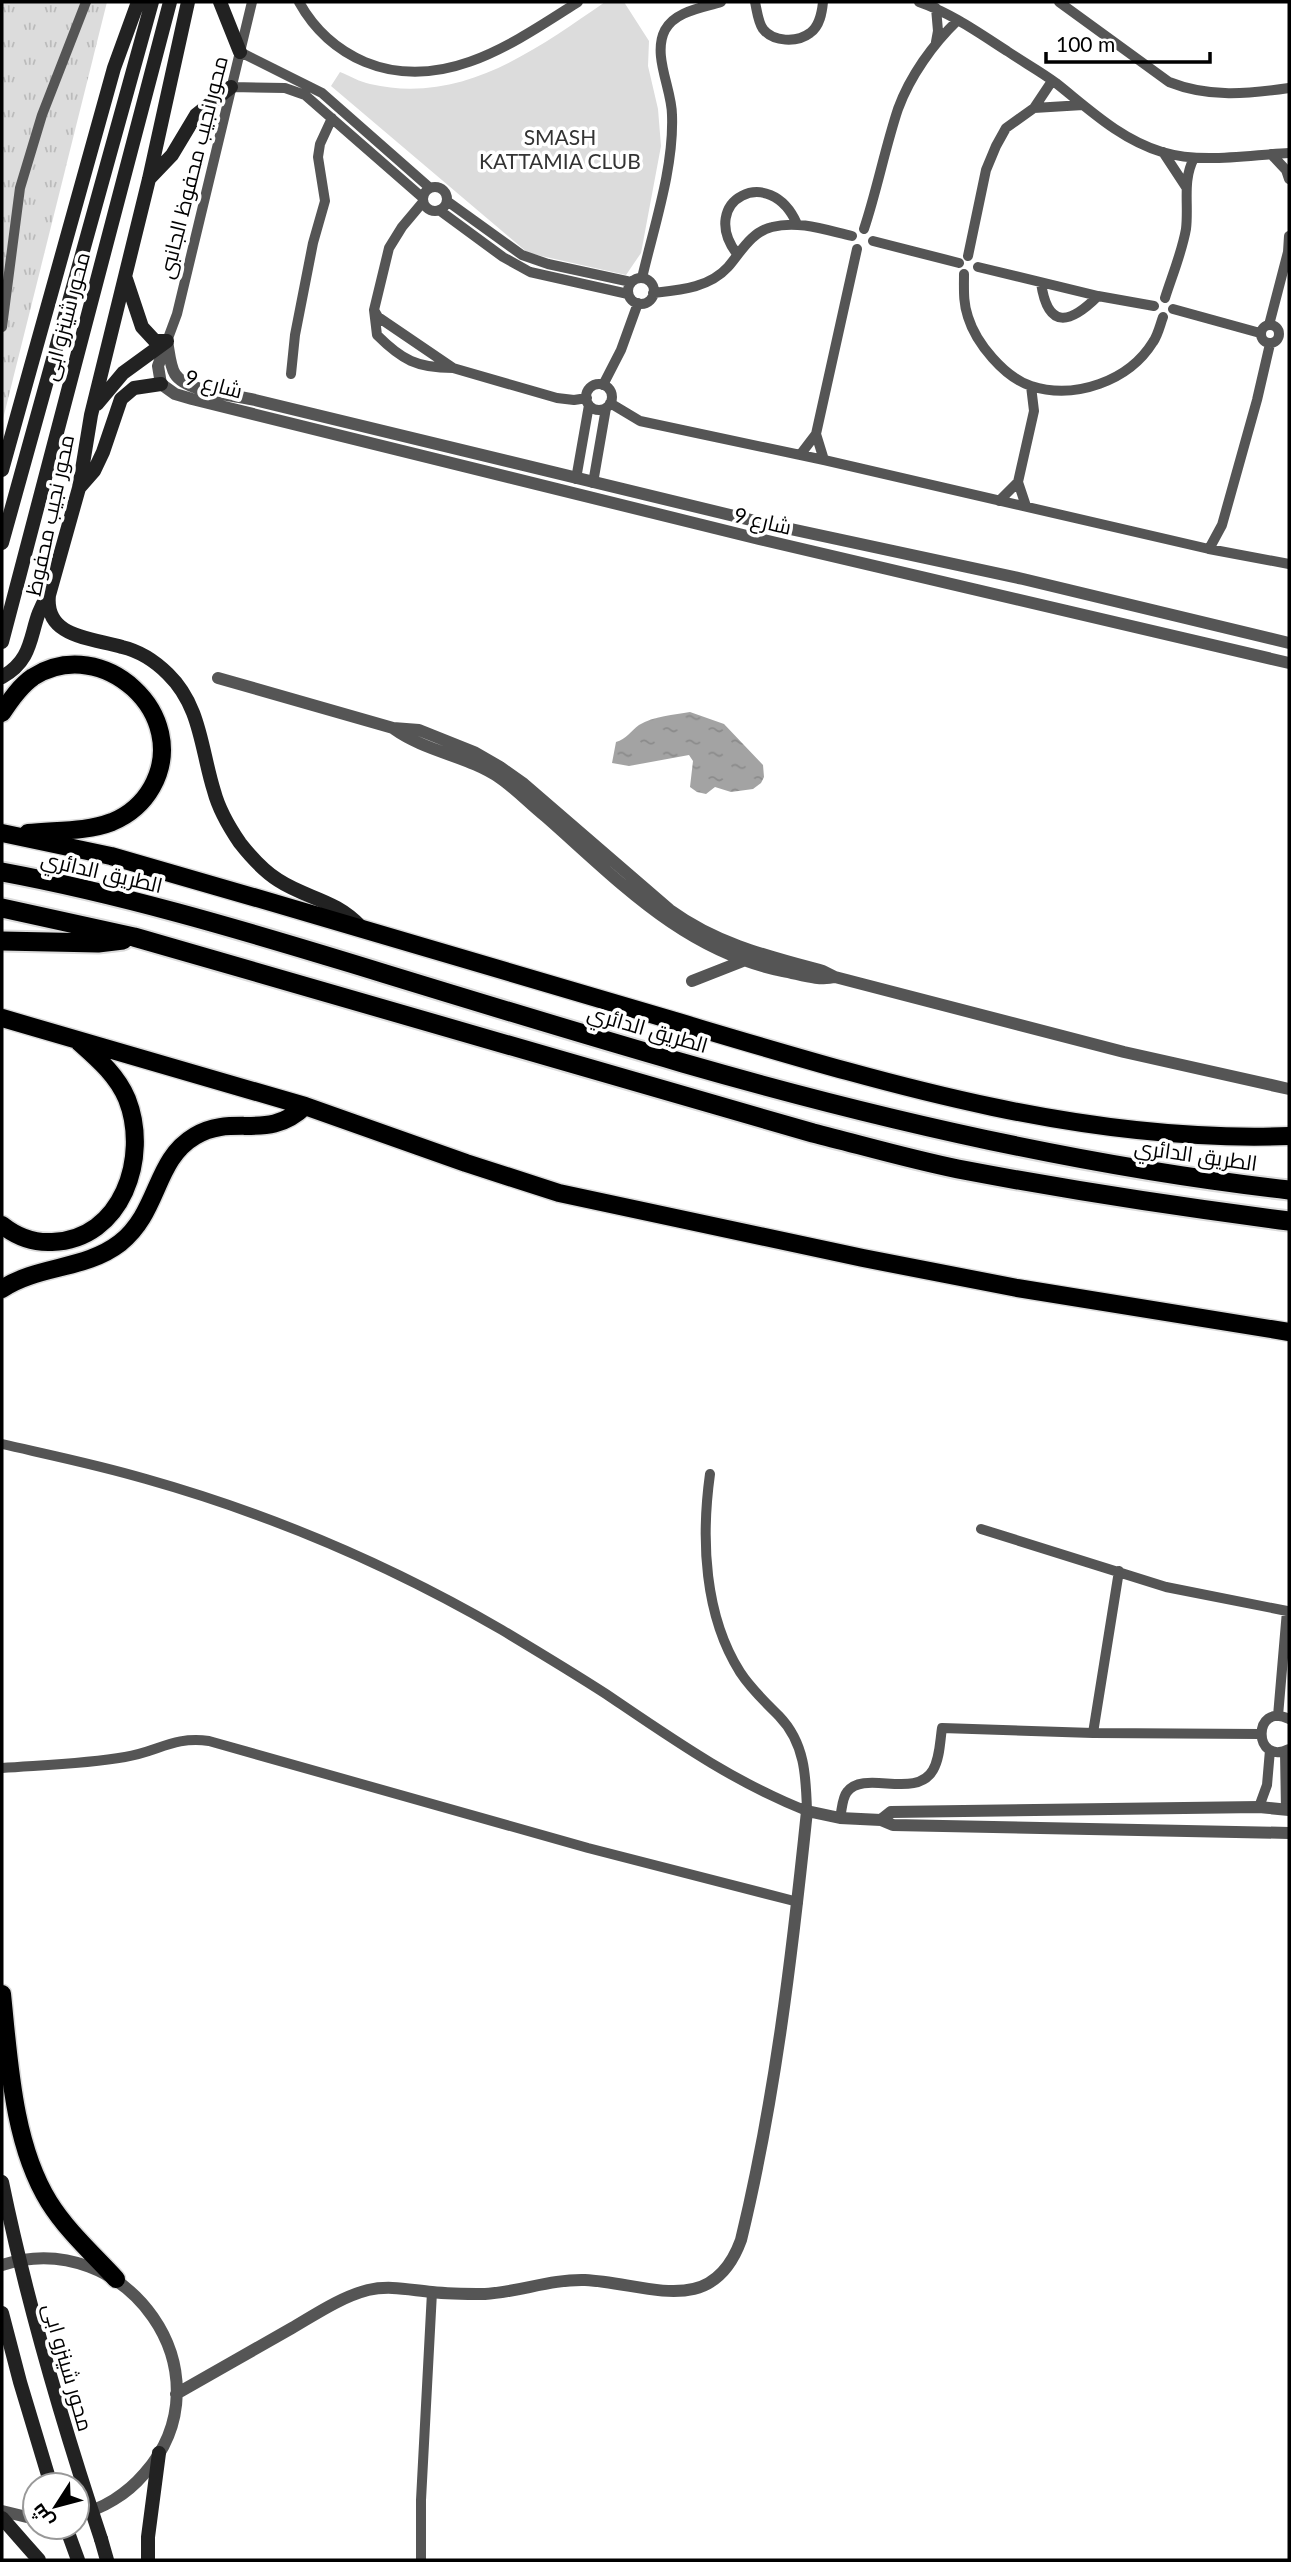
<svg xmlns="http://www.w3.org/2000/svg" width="1291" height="2562" font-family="Lato,Cairo,sans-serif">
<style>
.grass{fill:url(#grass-tufts)}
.park{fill:#dcdcdc}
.water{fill:url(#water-ripples)}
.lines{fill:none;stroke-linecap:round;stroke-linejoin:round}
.trunk-casing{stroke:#dbdbdb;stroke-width:21}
.motorway-casing{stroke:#dbdbdb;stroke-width:23}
.minor{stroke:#555;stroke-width:10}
.tertiary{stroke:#555;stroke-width:12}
.secondary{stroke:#222;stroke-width:14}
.trunk{stroke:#000;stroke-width:18}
.motorway{stroke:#000;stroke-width:19}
.secondary-bridge{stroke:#222;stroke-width:14}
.labels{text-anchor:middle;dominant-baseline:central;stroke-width:7;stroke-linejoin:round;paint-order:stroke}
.park-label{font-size:21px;fill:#333;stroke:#fff}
.street-label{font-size:21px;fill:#000;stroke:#fff}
</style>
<defs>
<pattern id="grass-tufts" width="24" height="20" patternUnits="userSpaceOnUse" patternTransform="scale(1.75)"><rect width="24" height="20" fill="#dcdcdc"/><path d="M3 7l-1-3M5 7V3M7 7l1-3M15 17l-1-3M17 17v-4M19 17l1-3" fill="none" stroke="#bbb"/></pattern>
<pattern id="water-ripples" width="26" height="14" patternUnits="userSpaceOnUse" patternTransform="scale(1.75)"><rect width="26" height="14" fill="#a3a3a3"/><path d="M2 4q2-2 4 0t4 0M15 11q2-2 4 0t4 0" fill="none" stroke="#8b8b8b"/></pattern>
</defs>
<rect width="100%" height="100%" fill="#fff"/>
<path class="grass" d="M 2,2 L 107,2 L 2,423 Z"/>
<path class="park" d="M 605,2 L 624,2 L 649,41 L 648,66 L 658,109 L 661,146 L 641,253 L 626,275 L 528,253 L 331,86 L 340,72 C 350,76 360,82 370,84 C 461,105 534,51 605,2 Z"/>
<path class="water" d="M 690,712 L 724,724 L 763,765 L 764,777 L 761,783 L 753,789 L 731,792 L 715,787 L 706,794 L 697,792 L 690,787 L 693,761 L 689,755 L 629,766 L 612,763 L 616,742 C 626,739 631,731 639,725 C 654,716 674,715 690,712 Z"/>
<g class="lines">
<g class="trunk-casing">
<path id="trunk" d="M 2,713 C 11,699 20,686 33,677 C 103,633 192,715 152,787 C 143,803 129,815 112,822 C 86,832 55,830 28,833
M 2,833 L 111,856 C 297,909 482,964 668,1019 C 871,1079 1075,1144 1289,1136
M 2,1018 L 305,1106 L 466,1163 L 559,1193 L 863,1258 L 1017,1288 L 1289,1332
M 2,1225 C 17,1237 33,1243 52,1242 C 122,1240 150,1157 127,1099 C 117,1075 98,1059 79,1042
M 2,1289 C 38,1265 85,1270 120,1243 C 160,1211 154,1160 195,1136 C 233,1113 268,1142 305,1106
M 2,1994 C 9,2061 13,2144 49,2202 C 67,2231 94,2255 116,2279"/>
</g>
<g class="motorway-casing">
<path id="motorway" d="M 2,872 C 120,894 235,928 350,963 C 461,997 571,1031 683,1063 C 881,1120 1084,1167 1289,1190
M 2,908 L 134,937 L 813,1133 C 861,1145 909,1159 958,1169 C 1068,1190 1179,1207 1289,1221
M 2,941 L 98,943 L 123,940"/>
</g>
<path class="minor" d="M 299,2 C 314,29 337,50 365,62 C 443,94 515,42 578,2
M 755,2 C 757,11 758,22 763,29 C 773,42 797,43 810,33 C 820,26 822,12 823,2
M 919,2 C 951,13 979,33 1007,51 C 1023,62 1040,71 1056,83 C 1090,110 1120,139 1162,152 C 1202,164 1248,155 1289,153
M 1059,2 L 1169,82 C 1209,98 1248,94 1289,88
M 936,42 L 938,31 L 936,8
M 240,52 L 322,93 L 430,188
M 231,87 L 285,88 L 305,95 L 423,198
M 1034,108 L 1083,105
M 1163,152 L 1186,187
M 1271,154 L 1286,170 L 1289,179
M423 199a12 12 0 1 1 24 0a12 12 0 1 1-24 0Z
M 447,201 L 522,255 L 548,264 L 631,282
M 423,202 L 402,227 L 389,248 L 374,310 L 378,317 L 453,368 L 557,398 L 574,400 L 587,398
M 439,210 L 503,257 L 530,272 L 628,294
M 864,229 C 877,190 885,148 898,109 C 910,76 933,44 958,20
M 873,241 L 959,263
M 737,254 C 697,201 770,162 797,224
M 968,256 L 986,170 L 996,146 L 1006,128 L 1034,108 L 1052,81
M 978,267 L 1098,296 L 1154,306
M 964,274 C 964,289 963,303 968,317 C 976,343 1004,377 1031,386 C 1075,400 1129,381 1153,342 C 1158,335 1160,325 1163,317
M 642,278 C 654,226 674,168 672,115 C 672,89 652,55 665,30 C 675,11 702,8 721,2
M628 291a13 13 0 1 1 26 0a13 13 0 1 1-26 0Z
M 1041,283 C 1048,330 1070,324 1098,296
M 653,293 C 680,290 709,288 728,267 C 741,252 751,232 772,227 C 798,220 826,230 852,236
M 1165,298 C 1172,276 1182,252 1186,229 C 1189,204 1182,181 1194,158
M 1173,309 L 1260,333
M 374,310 L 377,335 C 402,360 417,368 453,368
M1261 334a9 9 0 1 1 18 0a9 9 0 1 1-18 0Z
M 1269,325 L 1288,252 L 1289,236
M 2,327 L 20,188 L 42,115 L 86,2
M 167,341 L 177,314 L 252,2
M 291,374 L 295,335 L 313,243 L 325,201 L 318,157 L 320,144 L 332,118
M586 397a13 13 0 1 1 26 0a13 13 0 1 1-26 0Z
M 603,385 L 621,350 L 638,303
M 610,403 L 640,421 L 824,460 L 1209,549 L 1289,564
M 816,434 L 824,460
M 800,455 L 816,434 L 857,249
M 576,479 L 589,405
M 593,483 L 606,408
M 999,501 L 1018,482
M 1026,506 L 1018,482 L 1034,411 L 1031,386
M 1209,549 L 1222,525 L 1257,400 L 1270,344
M 2,1444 C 50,1455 99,1465 146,1479 C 270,1514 390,1565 502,1630 C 537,1651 572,1672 606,1694 C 671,1738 733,1782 807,1811 C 806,1776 805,1743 779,1716 C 765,1702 751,1689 740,1672 C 704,1615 701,1539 710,1474
M 981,1529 L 1166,1587 L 1287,1611 L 1278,1716
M 1289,1719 C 1252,1701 1253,1767 1289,1749
M 1093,1733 L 1119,1571
M 1285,1752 L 1286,1810
M 2,1768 C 43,1765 85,1764 125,1757 C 158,1752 173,1736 209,1741 L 588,1848 L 798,1902
M 1259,1807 L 1267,1785 L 1270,1750
M 840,1818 C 842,1810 842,1798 847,1792 C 864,1769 916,1800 933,1770 C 940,1758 940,1741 942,1728 L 1093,1733 L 1261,1734
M 421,2560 L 421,2500 L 432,2292"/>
<path class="tertiary" d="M 167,341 L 158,366 L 161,384 L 175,394 L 192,399 L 759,539 L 1289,663
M 167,341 C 169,351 170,366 175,374 C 186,392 235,395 255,400 L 763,523 L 1023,579 L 1289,643
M 218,678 L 393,728 L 419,730 L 474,752 L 500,767 L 524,784 L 670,910 C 717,944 767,956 823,971 L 835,977 L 1124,1052 L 1289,1089
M 394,729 C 426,752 468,756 500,778 C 516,789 530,804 545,816 C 618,880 683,951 783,971 C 800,974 817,981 835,977
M 692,981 L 743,961
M 881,1820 L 891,1812 L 1259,1807 L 1289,1810
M 2,2265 C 126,2225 233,2374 144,2474 C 127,2494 103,2509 77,2515
M 176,2394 C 215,2372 253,2350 292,2328 C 316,2314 341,2297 368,2290 C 390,2285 410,2290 432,2292 C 449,2294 468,2294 485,2294 C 519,2292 551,2279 585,2280 C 647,2283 712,2320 741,2240 C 775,2100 792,1955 807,1811 L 840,1818 L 881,1820 L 893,1825 L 1289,1833
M 2,2511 L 35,2519"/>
<path class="secondary" d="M 188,2 L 149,179 L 91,415 L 79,488 L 49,595 C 44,638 93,638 122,647 C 139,651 155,661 168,674 C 201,706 201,750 214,791 C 219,810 229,827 240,843 C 251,857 264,871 278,880 C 307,899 335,899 361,927
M 220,2 L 240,52
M 150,178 L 172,155 L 196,115 L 231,87
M 126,279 L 142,327 L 155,341 L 167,341
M 97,404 L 123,373 L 167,341
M 2,470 L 114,68 L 138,2
M 80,487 L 94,471 L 103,452 L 121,399 L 134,388 L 161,384
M 2,543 L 152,2
M 2,642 L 170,2
M 2,677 C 39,657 27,624 48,596
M 2,2313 L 20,2382 L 51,2485
M 2,2518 L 39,2560
M 66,2527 L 78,2560
M 101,2539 L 107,2560
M 148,2560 L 148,2537 L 159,2453"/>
<use href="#trunk" class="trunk"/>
<use href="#motorway" class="motorway"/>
<path class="secondary-bridge" d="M 2,2182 C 27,2303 62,2422 101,2539"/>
</g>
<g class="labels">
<g class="park-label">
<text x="560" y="136">SMASH<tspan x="560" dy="24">KATTAMIA CLUB</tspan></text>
</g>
<g class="street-label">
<text transform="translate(192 167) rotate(-76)">محور نجيب محفوظ الجانبى</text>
<text transform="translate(65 316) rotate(-75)">محور شينزو ابى</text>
<text transform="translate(214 383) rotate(15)">شارع 9</text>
<text transform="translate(49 515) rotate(-78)">محور نجيب محفوظ</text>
<text transform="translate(763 520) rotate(13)">شارع 9</text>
<text transform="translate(102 871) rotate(13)">الطريق الدائري</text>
<text transform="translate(648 1028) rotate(16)">الطريق الدائري</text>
<text transform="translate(1196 1154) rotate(8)">الطريق الدائري</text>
<text transform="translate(69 2367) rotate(74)">محور شينزو ابى</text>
</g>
</g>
<rect width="1291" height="2562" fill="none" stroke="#000000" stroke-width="7"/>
<g transform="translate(56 2506) rotate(234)"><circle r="33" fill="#ffffff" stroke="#999999" stroke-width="2"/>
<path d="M0-5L12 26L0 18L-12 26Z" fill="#000000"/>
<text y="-10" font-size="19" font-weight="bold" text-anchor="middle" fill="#000000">ش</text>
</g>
<path d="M1046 52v10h164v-10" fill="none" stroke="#000000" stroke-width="3.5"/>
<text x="1056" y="52" font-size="21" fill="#000000" stroke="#ffffff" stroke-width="5" paint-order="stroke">100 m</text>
</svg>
